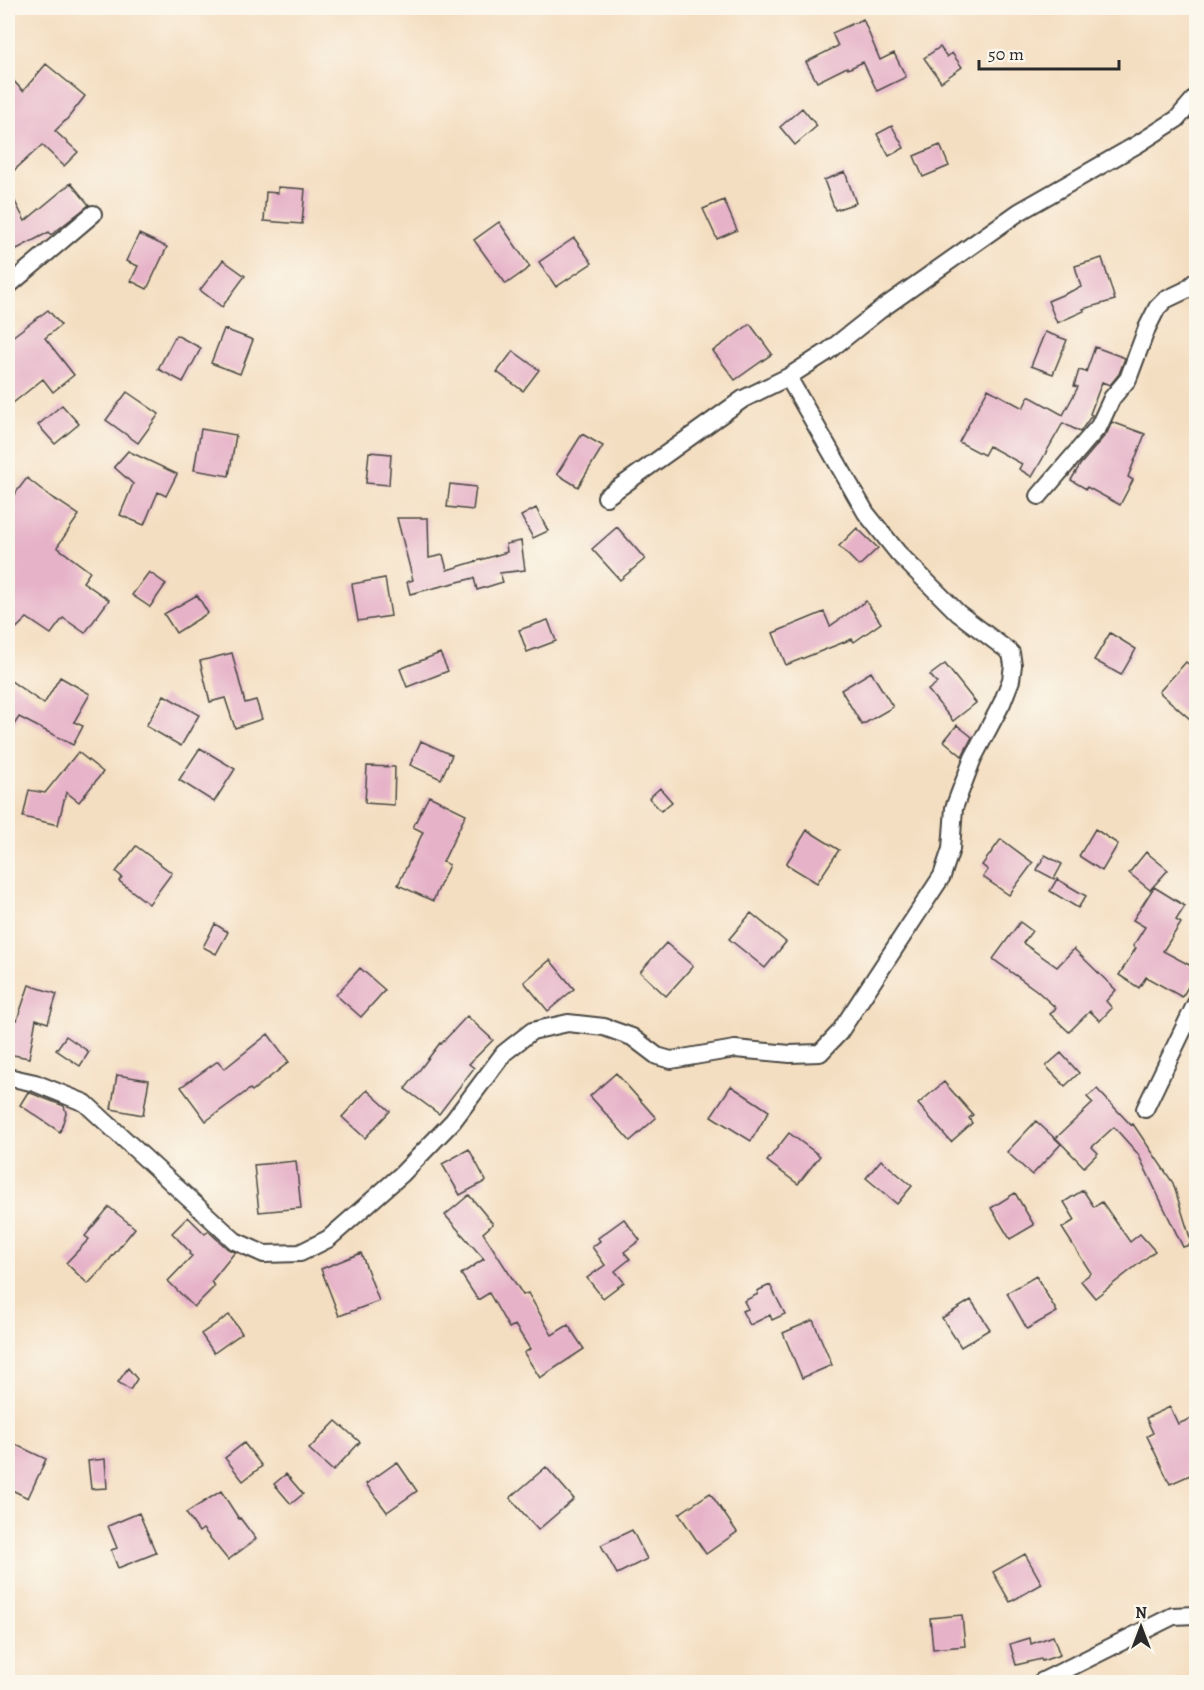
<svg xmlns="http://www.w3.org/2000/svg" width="1204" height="1690" font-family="Alegreya,serif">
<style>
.building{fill:#e6b2c8}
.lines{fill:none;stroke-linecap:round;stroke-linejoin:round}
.street-casing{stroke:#494642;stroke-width:20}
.street{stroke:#fff;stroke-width:16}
</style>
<rect width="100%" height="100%" fill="#fbf7ec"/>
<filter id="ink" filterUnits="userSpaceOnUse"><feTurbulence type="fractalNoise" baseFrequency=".0167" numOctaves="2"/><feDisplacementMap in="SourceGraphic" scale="12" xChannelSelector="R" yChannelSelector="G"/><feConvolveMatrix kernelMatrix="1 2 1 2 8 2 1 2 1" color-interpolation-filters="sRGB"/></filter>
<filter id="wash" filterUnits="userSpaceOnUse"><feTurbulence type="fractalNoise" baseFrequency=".008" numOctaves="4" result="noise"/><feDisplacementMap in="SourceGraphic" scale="24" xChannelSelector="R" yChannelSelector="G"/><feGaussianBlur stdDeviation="1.35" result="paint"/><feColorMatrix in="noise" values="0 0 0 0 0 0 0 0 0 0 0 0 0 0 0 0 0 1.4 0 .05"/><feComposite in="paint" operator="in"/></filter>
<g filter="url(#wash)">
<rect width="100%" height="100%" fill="#f4dec1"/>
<g id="blocks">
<path class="building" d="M 863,19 L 880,60 L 894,53 L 906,77 L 877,91 L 863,62 L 848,69 L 847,67 L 817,82 L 806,62 L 838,46 L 832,33 Z
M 940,47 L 947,57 L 952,53 L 962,67 L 941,82 L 924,58 Z
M 46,64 L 85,96 L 68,118 L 55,131 L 78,152 L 64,166 L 42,145 L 8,176 L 8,75 L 23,91 Z
M 802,108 L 817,126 L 795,145 L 780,127 Z
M 892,126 L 904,148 L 889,156 L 877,134 Z
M 940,145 L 949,166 L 923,177 L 914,156 Z
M 845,172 L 856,203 L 835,210 L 824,180 Z
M 71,183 L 89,205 L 51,235 L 49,232 L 15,250 L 14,248 L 8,252 L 8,188 L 25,221 Z
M 278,187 L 305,189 L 302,224 L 264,221 L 266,192 L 278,193 Z
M 724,200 L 737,230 L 717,239 L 703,209 Z
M 499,222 L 530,267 L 506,284 L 474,240 Z
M 139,234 L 167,247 L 147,289 L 131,281 L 138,266 L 126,261 Z
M 574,238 L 592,263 L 556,287 L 539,262 Z
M 1102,258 L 1115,300 L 1083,309 L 1084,311 L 1057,323 L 1048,301 L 1081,287 L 1075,266 Z
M 223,260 L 245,276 L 222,307 L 200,290 Z
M 48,310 L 61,325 L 45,338 L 74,375 L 53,392 L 43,379 L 8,407 L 8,340 Z
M 750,324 L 772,354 L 735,380 L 713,351 Z
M 224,329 L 253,340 L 240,374 L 211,363 Z
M 1045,332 L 1067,340 L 1053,374 L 1031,366 Z
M 176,335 L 201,348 L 183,382 L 158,369 Z
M 1095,347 L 1125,358 L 1119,374 L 1110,385 L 1102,382 L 1090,414 L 1092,415 L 1080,432 L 1063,423 L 1032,477 L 1019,469 L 1022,464 L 989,446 L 984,455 L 959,442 L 988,389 L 1023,408 L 1029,396 L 1063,415 L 1078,387 L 1074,386 L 1079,370 L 1086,372 Z
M 513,351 L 539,370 L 523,391 L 497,372 Z
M 127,392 L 159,414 L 138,443 L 106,420 Z
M 62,405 L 79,424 L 55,444 L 38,425 Z
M 1112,422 L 1145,434 L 1128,477 L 1133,480 L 1120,505 L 1087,487 L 1086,489 L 1071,480 L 1080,465 L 1107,433 Z
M 201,429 L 236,435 L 229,476 L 194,470 Z
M 582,434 L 603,446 L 578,487 L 557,474 Z
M 128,451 L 177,474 L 166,496 L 158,492 L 144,525 L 120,515 L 133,484 L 114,467 Z
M 369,452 L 391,454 L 389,485 L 366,483 Z
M 27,478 L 55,500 L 55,499 L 79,515 L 57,547 L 90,572 L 83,582 L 109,600 L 85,633 L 63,618 L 51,634 L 27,618 L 8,636 L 8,503 Z
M 450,484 L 476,487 L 473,510 L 447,507 Z
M 536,508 L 548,531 L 533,538 L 521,516 Z
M 397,518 L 428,518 L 429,558 L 443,555 L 447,570 L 507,552 L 506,544 L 521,541 L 525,570 L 500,573 L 503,582 L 477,590 L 474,578 L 410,594 L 407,582 L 413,580 Z
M 617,527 L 645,559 L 620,580 L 592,549 Z
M 857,528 L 878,548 L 859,566 L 839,546 Z
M 149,572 L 166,584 L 150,607 L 132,595 Z
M 385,578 L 391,616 L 358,621 L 352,584 Z
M 197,595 L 208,613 L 176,633 L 164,614 Z
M 866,601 L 881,623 L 854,642 L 852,639 L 786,665 L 773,633 L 824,612 L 830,626 Z
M 548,620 L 556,641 L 527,652 L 519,630 Z
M 1110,633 L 1136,649 L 1121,675 L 1094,660 Z
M 232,653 L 245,703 L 256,700 L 262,719 L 235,728 L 225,698 L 210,702 L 200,661 Z
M 440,653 L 448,671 L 407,687 L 400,669 Z
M 1186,662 L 1197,671 L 1197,725 L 1159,692 Z
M 945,664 L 976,703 L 953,721 L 928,690 L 937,683 L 930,675 Z
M 871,672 L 893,707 L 862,725 L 841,690 Z
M 60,677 L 90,694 L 74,722 L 83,726 L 73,745 L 19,717 L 8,734 L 8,679 L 44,704 Z
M 164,695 L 199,715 L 181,746 L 146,726 Z
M 957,725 L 972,737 L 962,756 L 944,741 Z
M 421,741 L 452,755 L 441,779 L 410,765 Z
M 200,748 L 235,769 L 214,802 L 179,780 Z
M 78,752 L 103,772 L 79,802 L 66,792 L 58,825 L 23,817 L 29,790 L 45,793 Z
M 367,766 L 395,767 L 394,805 L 365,803 Z
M 660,788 L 672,802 L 661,811 L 649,798 Z
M 429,796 L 466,814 L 443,862 L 449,865 L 433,901 L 398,885 L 423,832 L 413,827 Z
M 1095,829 L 1118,844 L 1102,871 L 1079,856 Z
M 807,830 L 839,850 L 817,883 L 786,864 Z
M 1001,839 L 1033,863 L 1009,895 L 983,877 L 988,870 L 982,865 Z
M 136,846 L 172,873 L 149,904 L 119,881 L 122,877 L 116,872 Z
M 1146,852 L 1168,870 L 1150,890 L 1129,873 Z
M 1045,855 L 1062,864 L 1054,879 L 1037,870 Z
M 1057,879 L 1086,896 L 1078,908 L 1050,891 Z
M 1154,887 L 1185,906 L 1176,920 L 1181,923 L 1163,951 L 1197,969 L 1197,972 L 1182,997 L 1146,977 L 1139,988 L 1119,975 L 1136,948 L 1133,946 L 1145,927 L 1133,920 Z
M 751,913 L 786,942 L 765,968 L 729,939 Z
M 1020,922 L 1032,931 L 1023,943 L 1057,967 L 1074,949 L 1116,990 L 1106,1001 L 1112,1008 L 1100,1021 L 1090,1011 L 1069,1032 L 1050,1014 L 1056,1008 L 1036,990 L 993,959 Z
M 215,924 L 228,932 L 216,954 L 203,947 Z
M 666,943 L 693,966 L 666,996 L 640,972 Z
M 550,960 L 574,989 L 548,1011 L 524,982 Z
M 360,968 L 385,990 L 361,1017 L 336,995 Z
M 29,985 L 57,994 L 48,1023 L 36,1019 L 29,1058 L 8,1054 L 8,1018 L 17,1020 Z
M 467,1016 L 493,1040 L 469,1064 L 474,1068 L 439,1114 L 405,1089 L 440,1043 L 441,1044 Z
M 268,1034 L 289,1062 L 252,1091 L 250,1089 L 206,1121 L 181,1087 L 218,1061 L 224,1069 Z
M 66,1036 L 89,1052 L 80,1066 L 56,1050 Z
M 1061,1053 L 1079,1073 L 1065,1086 L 1046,1066 Z
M 616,1073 L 656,1118 L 630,1141 L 590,1096 Z
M 117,1075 L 149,1080 L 143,1115 L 111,1109 Z
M 944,1082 L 973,1115 L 969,1118 L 972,1123 L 951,1142 L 918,1104 Z
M 731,1086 L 769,1111 L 751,1141 L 711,1116 Z
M 1097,1089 L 1131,1125 L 1133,1124 L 1173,1183 L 1192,1244 L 1183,1247 L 1138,1154 L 1114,1127 L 1092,1147 L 1098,1153 L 1084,1167 L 1056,1138 L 1093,1103 L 1087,1097 Z
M 367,1090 L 390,1111 L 365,1138 L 342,1117 Z
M 28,1092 L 64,1106 L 66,1113 L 60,1132 L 20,1105 Z
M 1036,1121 L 1061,1144 L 1032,1175 L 1007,1152 Z
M 789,1133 L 820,1156 L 798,1184 L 767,1161 Z
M 469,1149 L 486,1181 L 460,1195 L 442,1164 Z
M 881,1160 L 912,1186 L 897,1204 L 866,1178 Z
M 296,1161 L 301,1208 L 259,1212 L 254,1165 Z
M 1083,1190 L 1094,1207 L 1102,1202 L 1130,1242 L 1140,1234 L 1155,1251 L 1095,1298 L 1081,1281 L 1091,1273 L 1062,1228 L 1075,1220 L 1064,1202 Z
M 1015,1193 L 1034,1225 L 1010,1239 L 991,1208 Z
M 469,1195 L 493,1224 L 483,1233 L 523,1295 L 528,1293 L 552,1335 L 568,1325 L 584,1349 L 540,1378 L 524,1353 L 530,1349 L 515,1325 L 509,1328 L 489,1293 L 478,1300 L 461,1274 L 484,1259 L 445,1215 Z
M 109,1207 L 135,1228 L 102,1269 L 88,1284 L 66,1263 L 89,1239 L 85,1236 Z
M 188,1217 L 205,1234 L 208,1231 L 228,1249 L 235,1252 L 211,1282 L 215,1286 L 194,1307 L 168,1281 L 192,1256 L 189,1254 L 190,1252 L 172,1233 Z
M 624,1219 L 640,1240 L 624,1252 L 630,1259 L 615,1271 L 624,1282 L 603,1298 L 587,1278 L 605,1265 L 592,1247 L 600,1241 L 598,1238 Z
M 361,1253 L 379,1301 L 339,1316 L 321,1269 Z
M 1036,1276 L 1057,1312 L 1027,1329 L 1007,1293 Z
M 770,1285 L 785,1314 L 772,1320 L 770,1315 L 750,1325 L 742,1311 L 748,1309 L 744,1301 L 758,1294 L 757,1291 Z
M 971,1300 L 990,1329 L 961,1347 L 942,1318 Z
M 229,1315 L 242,1333 L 214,1353 L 201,1334 Z
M 813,1320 L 832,1365 L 802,1378 L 783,1333 Z
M 128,1368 L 137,1379 L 130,1390 L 118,1382 Z
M 1170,1407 L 1178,1424 L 1197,1416 L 1197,1472 L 1170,1484 L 1147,1436 L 1153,1433 L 1146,1418 Z
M 336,1421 L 360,1442 L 333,1471 L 309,1449 Z
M 8,1441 L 46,1459 L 28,1498 L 8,1488 Z
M 244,1443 L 262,1466 L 243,1481 L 225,1458 Z
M 105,1459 L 107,1488 L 91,1489 L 88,1461 Z
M 397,1462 L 417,1491 L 387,1512 L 366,1484 Z
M 546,1467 L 574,1499 L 538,1530 L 510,1498 Z
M 286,1474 L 303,1494 L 291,1504 L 274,1484 Z
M 221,1491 L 239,1519 L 240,1518 L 256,1539 L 228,1560 L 203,1529 L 199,1532 L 186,1513 Z
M 710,1493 L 737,1532 L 706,1554 L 679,1514 Z
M 139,1513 L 156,1553 L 118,1568 L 111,1550 L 117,1548 L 108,1526 Z
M 632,1530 L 647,1559 L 617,1574 L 601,1545 Z
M 1025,1554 L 1042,1584 L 1010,1602 L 993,1572 Z
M 962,1615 L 965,1646 L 933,1649 L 930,1618 Z
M 1053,1636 L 1060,1655 L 1042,1661 L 1041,1659 L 1016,1665 L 1010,1644 L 1030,1638 L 1031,1644 Z"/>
</g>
</g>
<g filter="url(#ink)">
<use href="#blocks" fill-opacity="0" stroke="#494642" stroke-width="1.5"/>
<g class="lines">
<g class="street-casing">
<path id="street" d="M 8,286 L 93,214
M 1039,496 L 1099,426 L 1112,398 L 1128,379 L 1147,328 L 1157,308 L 1165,300 L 1186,290 L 1196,281
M 606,497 L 743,399 L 788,377 L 827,352 L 880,310 L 1019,212 L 1138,144 L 1177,119 L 1196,97
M 8,1077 L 35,1083 L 85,1103 L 235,1241 L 264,1254 L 300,1253 L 328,1239 L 402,1174 L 453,1121 L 504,1053 L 532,1031 L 568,1023 L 604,1027 L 632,1037 L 657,1056 L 671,1060 L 735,1049 L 790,1054 L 820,1053 L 839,1033 L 942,876 L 951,849 L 954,808 L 973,758 L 1002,703 L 1011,680 L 1013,665 L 1011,653 L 958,613 L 898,553 L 866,513 L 788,377
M 1145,1109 L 1196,1003
M 1041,1682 L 1173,1616 L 1195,1615 L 1196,1616"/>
</g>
<use href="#street" class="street"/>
</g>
</g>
<rect width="1204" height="1690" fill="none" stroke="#fbf7ec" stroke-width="30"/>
<g transform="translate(1141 1627)" stroke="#fbf7ec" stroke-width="4.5" paint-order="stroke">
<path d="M0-4.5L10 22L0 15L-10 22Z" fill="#2b2b2b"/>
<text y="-9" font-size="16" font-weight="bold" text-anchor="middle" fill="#2b2b2b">N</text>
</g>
<path d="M979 60v9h140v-9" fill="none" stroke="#2b2b2b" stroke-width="3"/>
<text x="988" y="60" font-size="18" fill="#2b2b2b" stroke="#fbf7ec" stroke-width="4.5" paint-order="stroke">50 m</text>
</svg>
